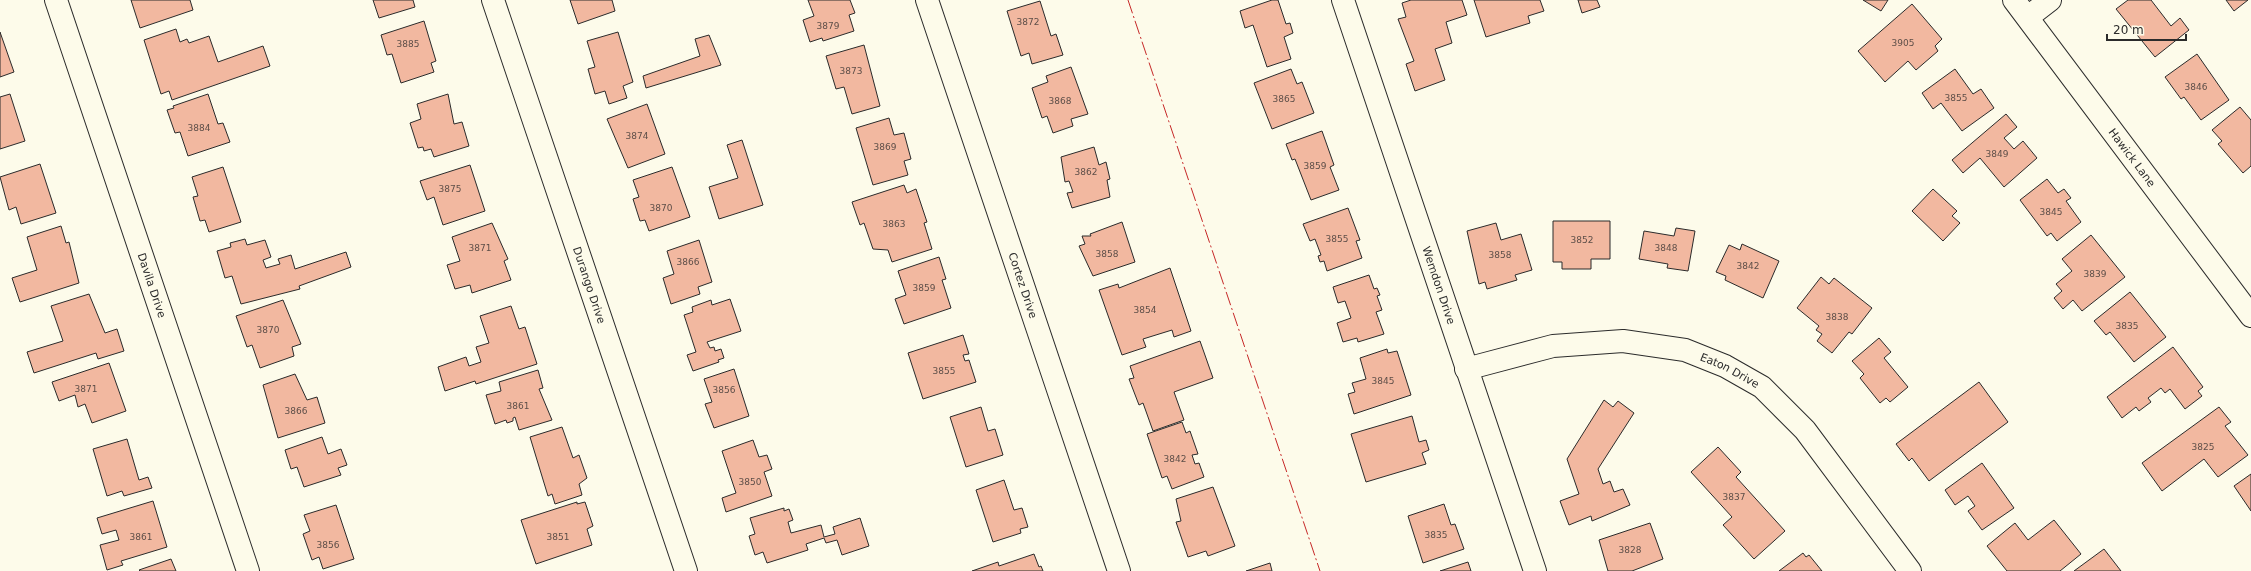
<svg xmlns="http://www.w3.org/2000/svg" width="2251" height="571" font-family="'DejaVu Sans',sans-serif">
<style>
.building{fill:#f2b8a0;stroke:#2b2b2b}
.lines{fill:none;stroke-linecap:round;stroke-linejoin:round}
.minor-casing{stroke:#2b2b2b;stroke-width:24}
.minor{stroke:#fdfbea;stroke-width:22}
.power{stroke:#c62828;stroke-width:1;stroke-dasharray:14 3 2 3;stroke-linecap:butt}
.labels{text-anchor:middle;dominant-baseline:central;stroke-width:3;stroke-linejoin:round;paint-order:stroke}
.number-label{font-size:9px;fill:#5d4e48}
.street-label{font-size:11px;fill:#2b2b2b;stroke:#fdfbea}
</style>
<rect width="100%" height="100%" fill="#fdfbea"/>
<path class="building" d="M 131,0 L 190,0 L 193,10 L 140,28 Z
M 373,0 L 413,0 L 415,7 L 379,18 Z
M 570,0 L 612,0 L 615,11 L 578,24 Z
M 808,0 L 850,0 L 855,13 L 849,15 L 854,31 L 823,41 L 822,38 L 810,42 L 803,20 L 814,16 Z
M 1272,0 L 1278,0 L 1286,24 L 1290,23 L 1293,33 L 1284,37 L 1291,59 L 1267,67 L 1253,25 L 1245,28 L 1240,11 Z
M 1411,0 L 1462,0 L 1467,15 L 1446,22 L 1452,43 L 1435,49 L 1445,80 L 1415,91 L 1406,64 L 1414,61 L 1398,19 L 1406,17 L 1402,3 Z
M 1474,0 L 1540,0 L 1544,11 L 1528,16 L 1530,23 L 1486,37 Z
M 1578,0 L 1597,0 L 1600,7 L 1582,13 Z
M 1863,0 L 1888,0 L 1881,11 Z
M 2128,0 L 2151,0 L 2171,26 L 2180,18 L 2189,30 L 2155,57 L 2116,9 Z
M 2226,0 L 2248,0 L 2234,11 Z
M 1040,1 L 1051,36 L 1056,34 L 1063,55 L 1032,64 L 1029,53 L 1021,56 L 1007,11 Z
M 1912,4 L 1942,39 L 1935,46 L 1938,51 L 1916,70 L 1908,61 L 1885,82 L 1858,51 Z
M 424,21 L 436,61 L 431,63 L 434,72 L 401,83 L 392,54 L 387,55 L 381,35 Z
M 176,29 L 180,42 L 187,39 L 189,43 L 209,36 L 218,62 L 263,46 L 270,66 L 172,100 L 169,91 L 161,94 L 144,40 Z
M 0,32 L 14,72 L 0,77 Z
M 618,32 L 633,82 L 623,86 L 627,98 L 609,104 L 605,91 L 595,94 L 588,69 L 595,67 L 587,41 Z
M 709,35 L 721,65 L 646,88 L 643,76 L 700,56 L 695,39 Z
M 864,45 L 880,106 L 852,114 L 844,87 L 836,89 L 826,56 Z
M 2197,54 L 2229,100 L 2201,120 L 2184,97 L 2181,99 L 2165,77 Z
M 1071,67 L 1088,114 L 1071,119 L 1073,126 L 1053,133 L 1047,116 L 1042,118 L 1032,88 L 1048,82 L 1046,76 Z
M 1291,69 L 1297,84 L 1302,82 L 1314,113 L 1272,129 L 1254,83 Z
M 1955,69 L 1973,94 L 1981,89 L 1994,108 L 1962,131 L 1941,103 L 1933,109 L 1922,93 Z
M 10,94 L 25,141 L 0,149 L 0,97 Z
M 208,94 L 218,124 L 223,123 L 230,142 L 188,156 L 180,132 L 175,133 L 167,110 L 174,108 L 173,106 Z
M 448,94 L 454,124 L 462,122 L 469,146 L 434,157 L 431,149 L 424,151 L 423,147 L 418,148 L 410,123 L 421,119 L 417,104 Z
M 647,104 L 665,154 L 628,168 L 607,119 Z
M 2240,107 L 2251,120 L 2251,166 L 2243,173 L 2218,144 L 2222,141 L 2212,130 Z
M 2006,114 L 2017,127 L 2004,138 L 2014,149 L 2023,141 L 2037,158 L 2004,187 L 1980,158 L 1963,173 L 1952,160 Z
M 889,118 L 894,135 L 904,133 L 911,159 L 904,161 L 908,175 L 873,185 L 856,128 Z
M 1322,131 L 1334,165 L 1330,167 L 1339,190 L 1311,200 L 1295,159 L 1292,160 L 1286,144 Z
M 742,140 L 763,205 L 719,219 L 709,187 L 738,178 L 727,145 Z
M 1094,147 L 1099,165 L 1106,162 L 1110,179 L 1107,180 L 1110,197 L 1072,208 L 1067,193 L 1073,192 L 1069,181 L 1065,182 L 1061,157 Z
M 40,164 L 56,213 L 21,224 L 16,207 L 9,210 L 0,177 Z
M 470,165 L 485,211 L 443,225 L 434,197 L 427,200 L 420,181 Z
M 223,167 L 241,222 L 209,232 L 205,220 L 200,221 L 193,197 L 198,196 L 192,177 Z
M 672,167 L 690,217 L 649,231 L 645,220 L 640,221 L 633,199 L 639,197 L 633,180 Z
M 2047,179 L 2058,193 L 2064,189 L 2071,198 L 2066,201 L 2081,222 L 2057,241 L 2051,233 L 2047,236 L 2020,200 Z
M 904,185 L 907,193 L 916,189 L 927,222 L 924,223 L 932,249 L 892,262 L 888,250 L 873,249 L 864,223 L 860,225 L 852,202 Z
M 1933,189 L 1957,211 L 1952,216 L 1960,223 L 1943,241 L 1912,211 Z
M 1348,208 L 1360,240 L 1356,241 L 1362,258 L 1327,271 L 1324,261 L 1320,262 L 1318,256 L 1321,255 L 1315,239 L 1310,241 L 1303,224 Z
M 1553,221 L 1610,221 L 1610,259 L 1591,259 L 1591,269 L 1562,269 L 1562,262 L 1553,262 Z
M 1122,222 L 1135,262 L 1093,276 L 1079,246 L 1085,244 L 1082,236 L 1091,236 L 1090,234 Z
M 492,223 L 508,259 L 504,261 L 511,280 L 472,293 L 470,285 L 455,289 L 447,265 L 460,261 L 452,237 Z
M 1496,223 L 1501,240 L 1521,234 L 1532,270 L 1515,275 L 1517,280 L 1487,289 L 1485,282 L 1479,284 L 1467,231 Z
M 61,226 L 66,243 L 69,242 L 79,283 L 20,302 L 12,278 L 37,270 L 27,237 Z
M 1676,228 L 1695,231 L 1688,271 L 1667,268 L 1668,264 L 1639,259 L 1644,231 L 1674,236 Z
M 2091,235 L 2125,277 L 2082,311 L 2073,300 L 2063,309 L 2054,298 L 2062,291 L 2056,284 L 2072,271 L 2062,259 Z
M 245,239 L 247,245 L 265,240 L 271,257 L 263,260 L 266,268 L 280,264 L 278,259 L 291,255 L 295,269 L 346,252 L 351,267 L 299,286 L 300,289 L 241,304 L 232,276 L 225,278 L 217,251 L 231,247 L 230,243 Z
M 699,240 L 712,282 L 698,287 L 700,294 L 671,304 L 663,278 L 674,274 L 667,251 Z
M 1742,244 L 1779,261 L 1763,298 L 1725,280 L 1726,276 L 1716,272 L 1729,245 L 1740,250 Z
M 939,257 L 946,279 L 942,280 L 951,308 L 904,324 L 895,299 L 906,295 L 898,271 Z
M 1170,268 L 1191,331 L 1174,337 L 1172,330 L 1143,339 L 1146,347 L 1122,355 L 1099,290 L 1118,284 L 1119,288 Z
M 1369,275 L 1374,289 L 1377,288 L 1380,295 L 1377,296 L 1382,310 L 1376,312 L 1384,334 L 1358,342 L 1357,338 L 1343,342 L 1337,323 L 1351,318 L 1345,301 L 1338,303 L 1333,287 Z
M 1821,277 L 1829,284 L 1834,278 L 1872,308 L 1852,334 L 1849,332 L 1832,353 L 1817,341 L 1822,334 L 1816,330 L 1819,326 L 1797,308 Z
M 2130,292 L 2166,337 L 2134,362 L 2110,332 L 2106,335 L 2094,321 Z
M 89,294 L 105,333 L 117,329 L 124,351 L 98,359 L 96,353 L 34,373 L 27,352 L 63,341 L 51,306 Z
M 730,299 L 741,331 L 707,342 L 710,348 L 714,347 L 715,351 L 721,349 L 724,358 L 718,360 L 719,362 L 693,371 L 687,355 L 696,352 L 684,315 L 693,312 L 692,307 L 711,300 L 712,305 Z
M 283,300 L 301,344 L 292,347 L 294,356 L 260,368 L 252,345 L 247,347 L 236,316 Z
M 511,306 L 519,329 L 525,327 L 537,364 L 476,384 L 475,381 L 445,391 L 438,367 L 466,357 L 469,366 L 481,362 L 476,347 L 489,343 L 480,316 Z
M 963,335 L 969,354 L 963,355 L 965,361 L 969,360 L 976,382 L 923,399 L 908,353 Z
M 1879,338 L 1891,352 L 1884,358 L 1908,387 L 1890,402 L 1886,398 L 1880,403 L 1860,378 L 1864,374 L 1852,361 Z
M 1200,341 L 1213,378 L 1174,392 L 1184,420 L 1153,431 L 1143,403 L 1139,405 L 1129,379 L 1134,378 L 1130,366 Z
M 2173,347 L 2203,387 L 2198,391 L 2202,396 L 2185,409 L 2170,389 L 2165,393 L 2161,388 L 2148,398 L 2151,402 L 2139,411 L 2136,407 L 2122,418 L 2107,397 Z
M 1387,349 L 1388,353 L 1397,351 L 1411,395 L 1354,414 L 1348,394 L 1355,392 L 1352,383 L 1366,379 L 1360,358 Z
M 109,363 L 126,411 L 92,423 L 85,404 L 78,407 L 75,395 L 59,401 L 52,382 Z
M 734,369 L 749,416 L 714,428 L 705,404 L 712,402 L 704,379 Z
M 538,370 L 543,388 L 539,389 L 552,420 L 519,430 L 515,417 L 513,418 L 513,421 L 507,423 L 506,420 L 495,424 L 486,395 L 501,391 L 499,382 Z
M 295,374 L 307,400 L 317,397 L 325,423 L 278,438 L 263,385 Z
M 1979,382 L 2008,422 L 1929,481 L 1912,458 L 1909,461 L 1896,444 Z
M 1604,400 L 1613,407 L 1618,401 L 1634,413 L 1598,469 L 1603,484 L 1610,481 L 1614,492 L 1623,489 L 1630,505 L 1592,521 L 1591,516 L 1569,525 L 1560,501 L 1579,494 L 1567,459 Z
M 981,407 L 988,431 L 995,429 L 1003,455 L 966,467 L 950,417 Z
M 2219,407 L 2231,422 L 2225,426 L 2248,455 L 2218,477 L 2204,459 L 2162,491 L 2142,463 Z
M 1412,416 L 1419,442 L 1426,440 L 1429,450 L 1422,453 L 1426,464 L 1366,482 L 1351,434 Z
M 1182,422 L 1186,433 L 1190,431 L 1198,454 L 1192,455 L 1195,464 L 1199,463 L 1204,477 L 1172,489 L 1167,476 L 1162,478 L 1147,434 Z
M 562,427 L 573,458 L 579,455 L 587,478 L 579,484 L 582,495 L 555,504 L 552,494 L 548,496 L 530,437 Z
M 322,437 L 328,454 L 341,449 L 347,465 L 338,468 L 341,475 L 304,487 L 297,467 L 291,469 L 285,450 Z
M 127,439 L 139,480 L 148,477 L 152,488 L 124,496 L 122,491 L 107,496 L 93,449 Z
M 753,440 L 759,457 L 767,455 L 772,469 L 764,472 L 772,496 L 726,512 L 722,498 L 736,493 L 722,451 Z
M 1718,447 L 1741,472 L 1736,477 L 1785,531 L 1754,559 L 1723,525 L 1732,517 L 1691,472 Z
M 1982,463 L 2014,508 L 1982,530 L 1968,511 L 1975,506 L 1968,496 L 1955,505 L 1945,490 Z
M 2251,474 L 2251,511 L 2234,486 Z
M 1004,480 L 1014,510 L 1022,508 L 1028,527 L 1020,529 L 1021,533 L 993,542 L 976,490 Z
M 1213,487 L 1235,546 L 1208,556 L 1206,551 L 1188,557 L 1176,522 L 1181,521 L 1176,499 Z
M 153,501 L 167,547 L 121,561 L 123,565 L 107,570 L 100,545 L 119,540 L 116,530 L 102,534 L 97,518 Z
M 577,502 L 577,504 L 585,502 L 593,526 L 587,529 L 592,545 L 536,564 L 521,520 Z
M 1444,504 L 1451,525 L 1455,524 L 1464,549 L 1423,563 L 1408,516 Z
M 336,505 L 354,559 L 323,569 L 319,557 L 312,560 L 303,534 L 310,531 L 304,515 Z
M 784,508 L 784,511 L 789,509 L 793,520 L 788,522 L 791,533 L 821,525 L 824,537 L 835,534 L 833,527 L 860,518 L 869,546 L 842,555 L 837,540 L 826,543 L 824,538 L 806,544 L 808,550 L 767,563 L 763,552 L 755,555 L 749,536 L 755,534 L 750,518 Z
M 2054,520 L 2081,554 L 2060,571 L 2007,571 L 1987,546 L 2015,523 L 2028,540 Z
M 1650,523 L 1663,559 L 1632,571 L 1608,571 L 1599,540 Z
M 2104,549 L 2121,571 L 2074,571 Z
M 1803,553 L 1806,557 L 1809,555 L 1822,571 L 1779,571 Z
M 1034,554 L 1039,567 L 1041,566 L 1043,571 L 972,571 L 998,562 L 999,566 Z
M 171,559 L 176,571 L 140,571 L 139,570 Z
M 1468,562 L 1471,571 L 1440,571 Z
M 1270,563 L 1272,571 L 1246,571 Z"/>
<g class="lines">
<g class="minor-casing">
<g id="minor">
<path id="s1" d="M 56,0 L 248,571"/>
<path id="s2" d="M 493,0 L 686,571"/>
<path id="s3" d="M 927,0 L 1119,571"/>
<path id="s4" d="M 1343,0 L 1535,571"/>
<path id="s5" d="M 2014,0 L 2251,316"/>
<path d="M 2028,17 L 2050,0"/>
<path id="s6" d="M 1466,369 L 1553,346 L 1623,341 L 1685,350 L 1725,366 L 1762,387 L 1805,430 L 1910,571"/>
</g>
</g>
<use href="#minor" class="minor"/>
<path class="power" d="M 1128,0 L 1320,571"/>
</g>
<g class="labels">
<g class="number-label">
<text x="1028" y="22">3872</text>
<text x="828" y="26">3879</text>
<text x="1903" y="43">3905</text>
<text x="408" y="44">3885</text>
<text x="851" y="71">3873</text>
<text x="2196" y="87">3846</text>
<text x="1956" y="98">3855</text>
<text x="1284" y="99">3865</text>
<text x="1060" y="101">3868</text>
<text x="199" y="128">3884</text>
<text x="637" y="136">3874</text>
<text x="885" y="147">3869</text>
<text x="1997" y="154">3849</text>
<text x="1315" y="166">3859</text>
<text x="1086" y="172">3862</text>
<text x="450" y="189">3875</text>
<text x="661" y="208">3870</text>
<text x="2051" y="212">3845</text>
<text x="894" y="224">3863</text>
<text x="1337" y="239">3855</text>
<text x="1582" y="240">3852</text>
<text x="480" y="248">3871</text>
<text x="1666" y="248">3848</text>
<text x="1107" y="254">3858</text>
<text x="1500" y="255">3858</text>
<text x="688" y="262">3866</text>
<text x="1748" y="266">3842</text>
<text x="2095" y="274">3839</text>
<text x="924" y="288">3859</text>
<text x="1145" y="310">3854</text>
<text x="1837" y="317">3838</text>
<text x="2127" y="326">3835</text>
<text x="268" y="330">3870</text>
<text x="944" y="371">3855</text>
<text x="1383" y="381">3845</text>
<text x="86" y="389">3871</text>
<text x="724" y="390">3856</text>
<text x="518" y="406">3861</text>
<text x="296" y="411">3866</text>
<text x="2203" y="447">3825</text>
<text x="1175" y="459">3842</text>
<text x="750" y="482">3850</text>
<text x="1734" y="497">3837</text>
<text x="1436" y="535">3835</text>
<text x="141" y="537">3861</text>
<text x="558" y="537">3851</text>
<text x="328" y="545">3856</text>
<text x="1630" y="550">3828</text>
</g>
<g class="street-label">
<text stroke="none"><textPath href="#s5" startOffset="197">Hawick Lane</textPath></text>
<text stroke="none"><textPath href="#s1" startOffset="301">Davila Drive</textPath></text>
<text stroke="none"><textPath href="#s2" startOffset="301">Durango Drive</textPath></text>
<text stroke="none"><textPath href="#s3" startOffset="301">Cortez Drive</textPath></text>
<text stroke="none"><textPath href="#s4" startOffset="301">Wemdon Drive</textPath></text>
<text stroke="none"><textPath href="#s6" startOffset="272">Eaton Drive</textPath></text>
</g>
</g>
<path d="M2107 34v6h79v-6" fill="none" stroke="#2b2b2b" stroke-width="2"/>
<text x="2113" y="34" font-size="12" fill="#2b2b2b" stroke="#fdfbea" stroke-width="3" paint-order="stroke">20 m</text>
</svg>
